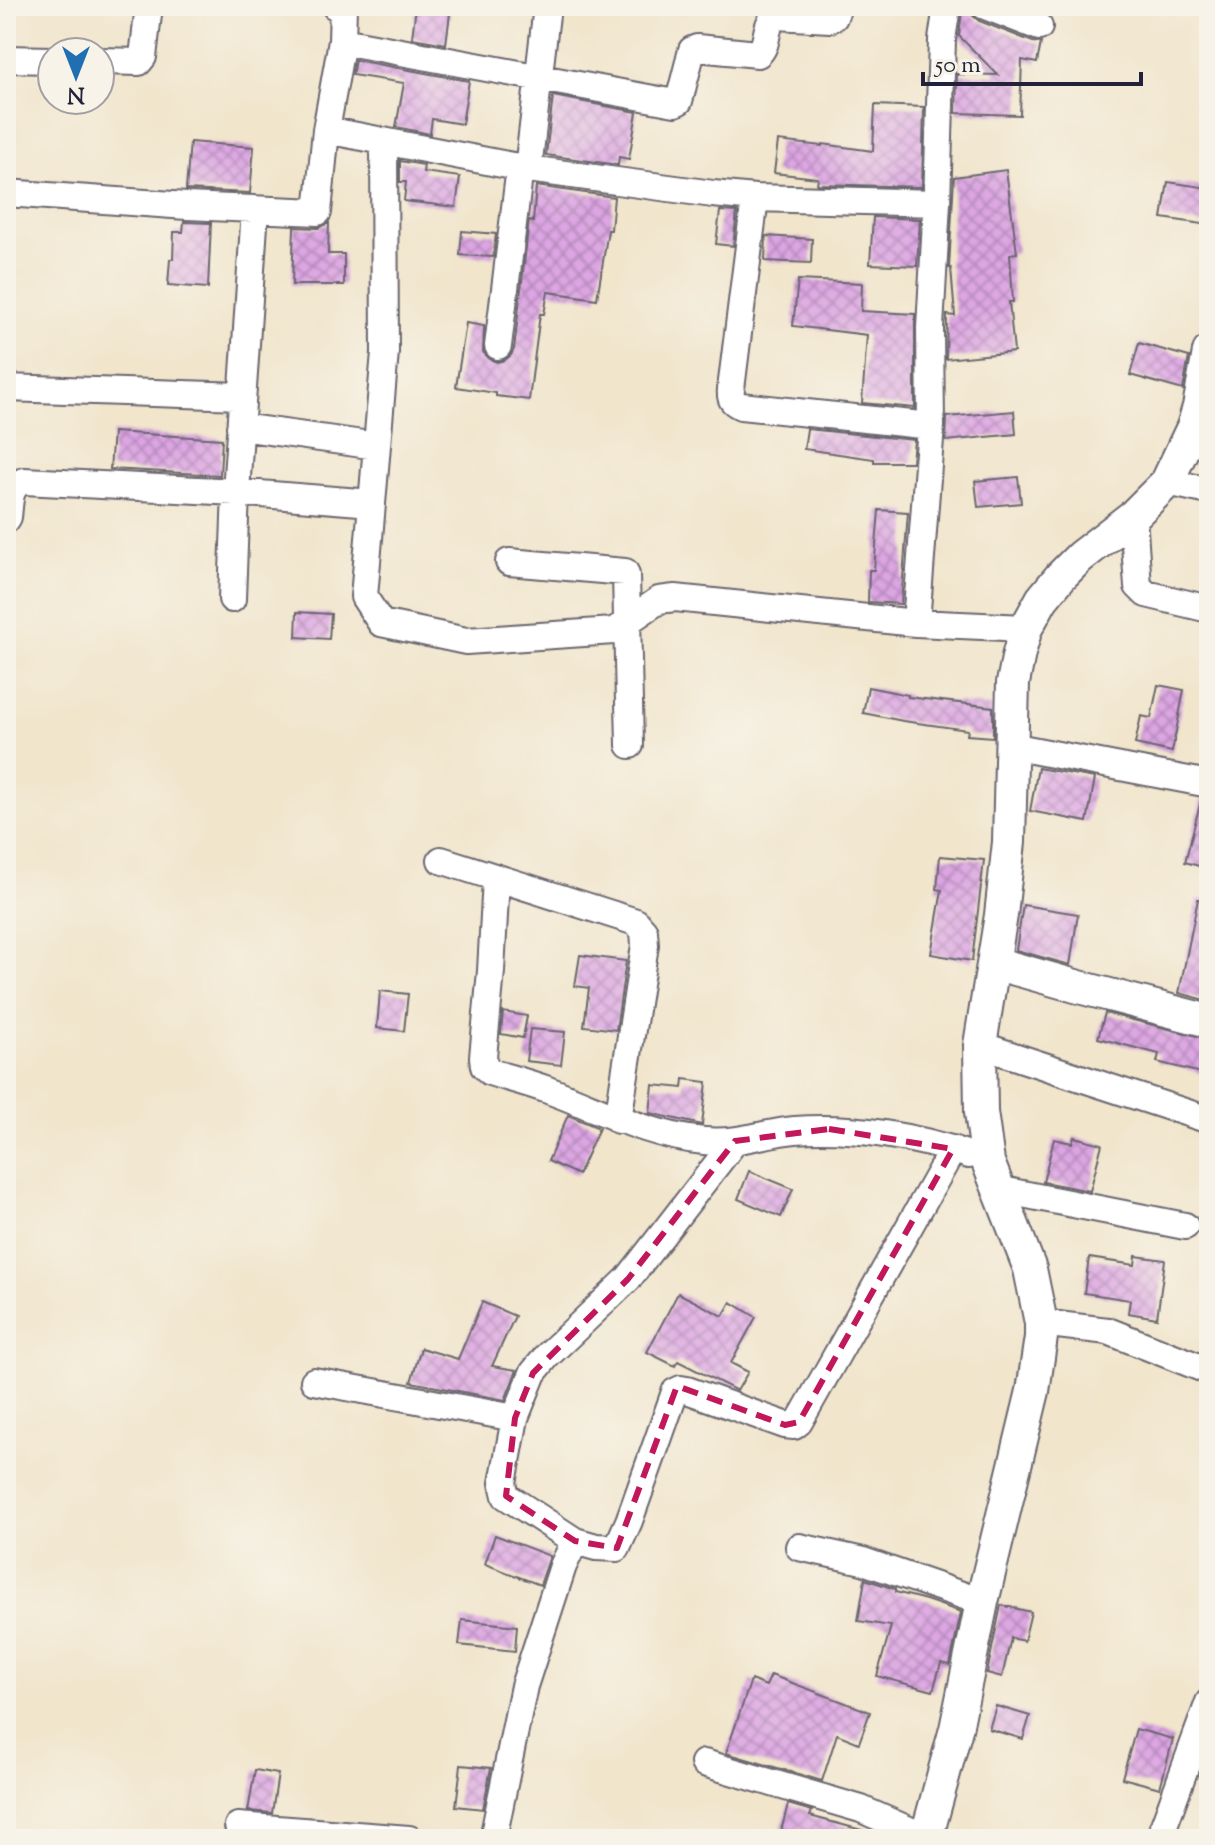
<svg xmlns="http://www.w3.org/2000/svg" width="1215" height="1845" font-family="'Sorts Mill Goudy',serif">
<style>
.building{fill:url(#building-cross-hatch)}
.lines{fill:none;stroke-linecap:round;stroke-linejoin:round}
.minor-casing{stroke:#6a666e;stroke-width:30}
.tertiary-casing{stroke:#6a666e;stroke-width:36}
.minor{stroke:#fff;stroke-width:26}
.tertiary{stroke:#fff;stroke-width:32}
.marked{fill:none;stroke:#c2185b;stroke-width:6;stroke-dasharray:16 10;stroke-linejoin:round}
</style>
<defs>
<pattern id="building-cross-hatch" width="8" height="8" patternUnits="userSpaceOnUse" patternTransform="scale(2)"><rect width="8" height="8" fill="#dda6e3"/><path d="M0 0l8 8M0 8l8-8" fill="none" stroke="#b387b9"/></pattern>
</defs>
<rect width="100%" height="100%" fill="#f7f3e8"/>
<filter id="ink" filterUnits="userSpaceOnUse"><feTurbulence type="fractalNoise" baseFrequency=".0125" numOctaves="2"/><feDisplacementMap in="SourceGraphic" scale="16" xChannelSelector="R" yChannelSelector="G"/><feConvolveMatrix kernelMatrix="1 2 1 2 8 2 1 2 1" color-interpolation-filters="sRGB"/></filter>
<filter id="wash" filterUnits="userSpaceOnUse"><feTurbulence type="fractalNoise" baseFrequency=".006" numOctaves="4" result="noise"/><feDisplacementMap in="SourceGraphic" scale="32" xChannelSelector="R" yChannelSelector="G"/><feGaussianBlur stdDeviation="1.8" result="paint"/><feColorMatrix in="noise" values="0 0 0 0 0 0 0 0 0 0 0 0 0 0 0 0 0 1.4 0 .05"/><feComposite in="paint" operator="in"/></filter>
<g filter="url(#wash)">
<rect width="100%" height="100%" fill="#f1e5cc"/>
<g id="blocks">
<path class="building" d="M 416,6 L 451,6 L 446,44 L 412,38 Z
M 968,6 L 969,6 L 972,15 L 979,21 L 1033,42 L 1041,43 L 1037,63 L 1022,60 L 1020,115 L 956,113 L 957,74 L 998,75 L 959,36 L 962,11 Z
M 355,60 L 469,81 L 462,124 L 432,119 L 430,134 L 396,127 L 404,83 L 352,75 Z
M 553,96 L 637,112 L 629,159 L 619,157 L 618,165 L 546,155 Z
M 875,105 L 924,107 L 922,187 L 817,184 L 818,178 L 774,173 L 778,141 L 822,146 L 823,144 L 873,151 Z
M 190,142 L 254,147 L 250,193 L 186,190 Z
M 400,161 L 424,165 L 423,172 L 460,177 L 456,207 L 404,201 L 406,182 L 400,182 Z
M 1006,170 L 1017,253 L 1010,254 L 1013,302 L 1009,302 L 1014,352 L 946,359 L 947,315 L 955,316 L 951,268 L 949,268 L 954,177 Z
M 1168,182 L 1209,188 L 1209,225 L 1162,218 Z
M 536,186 L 614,197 L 611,230 L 608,230 L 597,299 L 548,292 L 544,314 L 540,314 L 529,400 L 496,396 L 496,393 L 456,387 L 466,323 L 484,326 L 483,352 L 489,359 L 497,362 L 505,360 L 511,355 L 514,349 L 529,221 L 533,222 Z
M 720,211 L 737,212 L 733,246 L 716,244 Z
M 873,217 L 920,219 L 917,266 L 870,264 Z
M 184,222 L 211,223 L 208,288 L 168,285 L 170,259 L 173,259 L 174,232 L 183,232 Z
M 329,223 L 328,254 L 344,254 L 344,285 L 292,285 L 294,227 L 318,228 Z
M 462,231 L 496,234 L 493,257 L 460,255 Z
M 766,236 L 812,239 L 811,263 L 765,261 Z
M 798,280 L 862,283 L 861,311 L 915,314 L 915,408 L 862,403 L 867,335 L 793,326 Z
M 1139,343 L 1189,357 L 1183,390 L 1130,375 Z
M 1014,411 L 1016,434 L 946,441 L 947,417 Z
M 807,429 L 914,440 L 912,462 L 874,462 L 874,459 L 804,449 Z
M 113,432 L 222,439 L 220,475 L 110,469 Z
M 1018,477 L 1021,503 L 978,507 L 975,481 Z
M 879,510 L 908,512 L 901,604 L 868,602 L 869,570 L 874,570 Z
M 297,612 L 331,614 L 329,639 L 296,637 Z
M 1158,685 L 1184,690 L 1172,752 L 1135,744 L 1141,716 L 1151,718 Z
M 868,687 L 908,695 L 908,697 L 993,707 L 993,737 L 967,735 L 968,730 L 903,721 L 863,713 Z
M 1038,768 L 1095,778 L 1087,822 L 1030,811 Z
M 1201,800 L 1209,801 L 1209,869 L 1185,862 Z
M 940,856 L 984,860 L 972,961 L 931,954 L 942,890 L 937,889 Z
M 1198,899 L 1209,900 L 1209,1001 L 1179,993 Z
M 1023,905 L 1078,914 L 1070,965 L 1016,950 Z
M 580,955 L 626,961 L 616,1030 L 584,1026 L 589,988 L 575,986 Z
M 380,991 L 408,994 L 404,1031 L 377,1028 Z
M 503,1012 L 527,1016 L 523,1038 L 501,1034 Z
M 1105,1013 L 1209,1039 L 1209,1075 L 1157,1062 L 1159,1054 L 1098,1038 Z
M 530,1029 L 565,1032 L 561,1065 L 526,1061 Z
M 684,1079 L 707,1082 L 702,1125 L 650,1113 L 653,1085 L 683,1088 Z
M 568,1115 L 599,1128 L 578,1175 L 548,1161 Z
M 1074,1137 L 1102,1144 L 1090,1191 L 1043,1182 L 1054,1139 L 1072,1143 Z
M 749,1171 L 793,1189 L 781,1217 L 738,1199 Z
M 1136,1256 L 1165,1260 L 1157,1318 L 1128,1313 L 1130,1300 L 1084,1293 L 1089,1258 L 1135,1265 Z
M 678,1293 L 723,1316 L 731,1302 L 756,1317 L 731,1363 L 748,1372 L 737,1391 L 678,1361 L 675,1366 L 647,1352 Z
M 482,1302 L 515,1316 L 492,1366 L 517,1370 L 505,1400 L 411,1382 L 421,1348 L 458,1359 Z
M 495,1535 L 550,1556 L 540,1585 L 485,1564 Z
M 865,1579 L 895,1589 L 895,1592 L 926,1600 L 961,1612 L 950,1665 L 941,1663 L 933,1691 L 877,1676 L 891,1626 L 858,1621 Z
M 1001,1605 L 1031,1612 L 1024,1641 L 1011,1638 L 1002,1677 L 987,1673 Z
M 462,1620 L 517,1626 L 515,1651 L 459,1645 Z
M 771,1675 L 870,1712 L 859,1743 L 837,1734 L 822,1781 L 726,1753 L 751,1680 L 766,1686 Z
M 996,1706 L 1030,1716 L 1023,1739 L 989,1729 Z
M 1136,1729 L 1173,1739 L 1160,1788 L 1122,1778 Z
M 461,1765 L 491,1768 L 483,1809 L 456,1806 Z
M 255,1770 L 278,1774 L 272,1813 L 248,1811 Z
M 788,1804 L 812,1811 L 810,1816 L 869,1832 L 868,1839 L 779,1839 Z"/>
</g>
</g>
<g filter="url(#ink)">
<use href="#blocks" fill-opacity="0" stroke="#6a666e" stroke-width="2"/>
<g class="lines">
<g class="minor-casing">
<path id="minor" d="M 985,6 L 1039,27
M 342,41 L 675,103 L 679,101 L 692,50 L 697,48 L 758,54 C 770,44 763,25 776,16 L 830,19 L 834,17 L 838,6
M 6,59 L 52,60
M 100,61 L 139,62 L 143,57 L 149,6
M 326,130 L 528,169 L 713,194 L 755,198 L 937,203
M 384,141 L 385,352 L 364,597 L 381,623 L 466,641 L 614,631 L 659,600 L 675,598 L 916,623 L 1026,628
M 528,169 L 547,6
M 6,193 L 187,206 L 318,212 L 326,130 L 342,41 L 343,7 L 335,6
M 755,198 L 731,389 C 730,399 732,402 741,406 L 931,426
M 498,346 L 520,167
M 6,388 L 242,396
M 240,427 L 377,446
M 1167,482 L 1209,491
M 1133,516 L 1138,586 L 1146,594 L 1209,609
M 6,520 L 8,517 C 10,503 8,485 24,481 L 236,492 L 372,503
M 509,562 L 625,572 L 626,575 L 630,745
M 232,599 L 236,492 L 255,210
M 916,623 L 931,426 L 930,328 L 937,203 L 942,40 L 947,6
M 1011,746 L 1209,784
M 441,860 L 636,922 L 644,931 L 645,945 L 618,1120
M 496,878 L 491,971 L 483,1057 L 484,1066 L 490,1072 C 509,1078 529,1083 548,1090 C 600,1109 648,1136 704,1141 C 739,1144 763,1133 795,1130 C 852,1126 915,1136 969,1155
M 980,1045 L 1209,1120
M 997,1189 L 1185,1226
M 1041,1323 L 1108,1331 L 1209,1371
M 314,1381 L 515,1418 L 503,1483 L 506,1496 L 575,1541
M 515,1418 L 533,1373 L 547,1356 L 628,1279 L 735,1141
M 799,1547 L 863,1561 L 982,1602
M 704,1763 L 861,1809 L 927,1838
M 238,1826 L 409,1839
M 493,1839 L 524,1686 L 563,1566 L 575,1541 L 596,1547 L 617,1548 L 629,1521 L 675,1392 L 681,1389 L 687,1390 L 785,1425 L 794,1426 L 799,1422 L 953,1149
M 1159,1839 L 1209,1702"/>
</g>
<g class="tertiary-casing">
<path id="tertiary" d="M 994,963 L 1079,987 L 1209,1021
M 926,1839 L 956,1729 L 982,1602 L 1033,1391 L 1041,1337 L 1041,1323 L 1030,1269 L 988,1162 L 981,1112 L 980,1045 L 1001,915 L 1009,842 L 1013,683 L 1019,653 L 1026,628 L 1042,599 L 1061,576 L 1080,557 L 1133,516 L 1167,482 L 1193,427 L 1199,407 L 1209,352"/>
</g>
<use href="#minor" class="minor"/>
<use href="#tertiary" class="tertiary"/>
</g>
</g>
<path class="marked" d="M 829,1129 L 953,1149 L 799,1422 L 785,1425 L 677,1386 L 617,1548 L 575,1541 L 506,1496 L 515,1418 L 533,1373 L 628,1279 L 735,1141 Z"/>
<rect width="1215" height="1845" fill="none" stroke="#f7f3e8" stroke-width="32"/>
<g transform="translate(76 76) rotate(180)"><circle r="38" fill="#f7f3e8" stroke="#a29fa3" stroke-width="2"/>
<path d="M0-6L14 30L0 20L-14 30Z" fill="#1f6fb2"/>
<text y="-12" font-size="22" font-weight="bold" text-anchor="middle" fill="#22223b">N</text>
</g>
<path d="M923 72v12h218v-12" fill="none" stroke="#22223b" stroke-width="4"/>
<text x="935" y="72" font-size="24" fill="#22223b" stroke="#f7f3e8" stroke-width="6" paint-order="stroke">50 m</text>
</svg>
